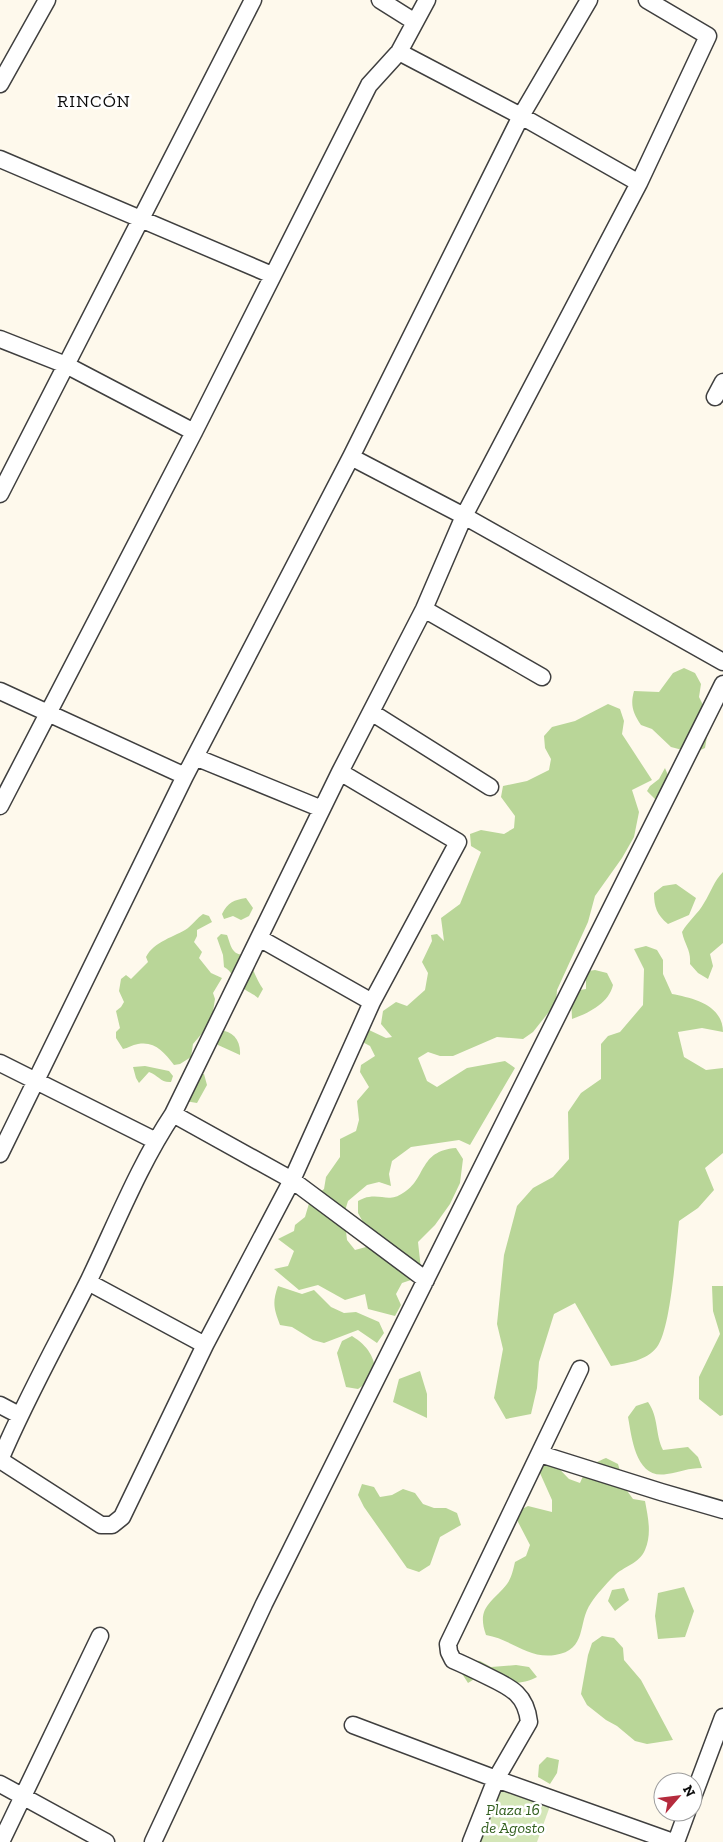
<svg xmlns="http://www.w3.org/2000/svg" width="723" height="1842" font-family="'Zilla Slab',serif">
<style>
.green{fill:#d4e6b8}
.forest{fill:#b9d698}
.lines{fill:none;stroke-linecap:round;stroke-linejoin:round}
.street-casing{stroke:#3f3f3f;stroke-width:19}
.street{stroke:#fff;stroke-width:16}
.labels{text-anchor:middle;dominant-baseline:central;stroke-width:5;stroke-linejoin:round;paint-order:stroke}
.park-label{font-size:16px;font-style:italic;fill:#336020;stroke:#fff}
.neighbourhood-label{font-size:18px;letter-spacing:1px;fill:#0c0c0c;stroke:#fff}
</style>
<rect width="100%" height="100%" fill="#fef9ec"/>
<path class="green" d="M 499,1789 L 550,1806 L 537,1842 L 478,1842 Z"/>
<path class="forest" d="M 684,668 L 695,673 L 701,684 L 699,697 L 710,719 L 705,748 L 694,753 L 671,747 L 652,729 L 641,725 C 633,713 630,705 634,691 L 659,692 L 673,673 Z
M 608,704 L 620,709 L 624,721 L 622,734 L 652,780 L 632,790 L 639,812 L 634,837 L 622,858 L 595,896 L 588,922 L 557,990 L 556,1003 L 533,1032 L 523,1039 L 497,1037 L 453,1056 L 440,1056 L 428,1052 L 418,1058 L 427,1081 L 437,1087 L 467,1068 L 505,1061 L 515,1068 L 470,1145 L 459,1140 L 411,1147 L 392,1161 L 389,1174 L 391,1186 L 379,1182 L 367,1185 L 348,1201 L 344,1214 L 347,1240 L 355,1250 L 366,1247 L 370,1235 L 358,1213 L 358,1201 C 362,1199 366,1197 369,1197 C 383,1195 390,1202 403,1193 C 427,1179 418,1151 456,1148 L 463,1159 L 460,1183 L 450,1204 L 435,1225 L 418,1242 L 421,1269 L 414,1279 L 402,1283 L 396,1294 L 401,1305 L 395,1316 L 368,1309 L 365,1294 L 345,1300 L 318,1285 L 299,1290 L 274,1269 L 288,1266 L 294,1251 L 278,1239 L 294,1231 L 295,1225 L 305,1217 L 310,1200 L 324,1189 L 326,1177 L 340,1157 L 340,1139 L 356,1131 L 359,1120 L 357,1101 L 369,1087 L 360,1072 L 361,1065 L 375,1056 L 370,1046 L 355,1038 L 357,1032 L 369,1030 L 386,1038 L 392,1037 L 381,1024 L 383,1011 L 396,1002 L 407,1006 L 425,990 L 428,973 L 422,962 L 432,941 L 431,935 L 437,934 L 444,941 L 441,918 L 460,904 L 481,852 L 471,846 L 470,834 L 481,830 L 504,834 L 514,828 L 515,816 L 501,797 L 503,786 L 527,781 L 549,770 L 551,759 L 545,748 L 544,736 L 552,727 L 575,721 Z
M 665,768 L 670,780 L 657,801 L 647,791 L 650,786 L 659,779 Z
M 723,872 L 723,943 L 710,954 L 713,966 L 708,979 L 698,973 L 690,964 C 691,949 685,946 682,932 C 688,921 698,914 704,903 C 711,892 714,881 723,872 Z
M 676,884 L 696,898 L 689,915 L 668,924 C 657,915 654,907 654,893 L 663,886 Z
M 246,898 L 253,908 L 249,916 L 241,920 L 233,916 L 224,919 L 222,914 C 228,902 234,900 246,898 Z
M 203,914 L 209,916 L 212,922 L 197,930 L 197,936 L 194,942 L 202,952 L 199,958 L 211,973 L 222,978 L 213,993 L 215,999 L 212,1018 L 210,1024 L 193,1044 L 191,1057 L 180,1064 L 174,1065 C 164,1052 155,1041 138,1044 C 132,1045 128,1048 123,1049 L 116,1038 L 116,1032 L 120,1028 L 116,1011 L 121,1007 L 124,1002 L 119,991 L 121,979 L 126,975 L 131,979 L 148,962 L 146,957 C 154,941 175,937 188,928 C 194,923 197,918 203,914 Z
M 221,934 L 227,935 C 231,945 231,955 245,955 C 253,966 255,978 263,989 L 258,998 C 253,993 246,992 241,986 C 234,980 232,971 224,967 L 223,955 L 217,938 Z
M 646,946 L 657,950 L 663,960 L 663,974 L 672,994 C 693,998 723,1005 723,1032 L 702,1028 L 678,1032 L 684,1057 L 706,1070 L 723,1068 L 723,1153 L 705,1168 L 714,1190 L 698,1208 L 679,1221 C 676,1248 671,1329 657,1347 C 646,1361 628,1363 611,1366 L 575,1303 L 554,1314 L 539,1362 L 537,1388 L 531,1414 L 506,1419 L 494,1398 L 503,1349 L 497,1324 L 504,1255 L 517,1206 L 533,1188 L 553,1177 L 569,1159 L 568,1112 L 581,1093 L 601,1079 L 601,1044 L 608,1036 L 620,1032 L 643,1005 L 644,969 L 634,949 Z
M 595,970 L 607,973 L 613,985 C 609,1003 589,1013 572,1019 L 571,996 L 574,991 L 586,989 L 586,977 L 589,971 Z
M 219,1030 C 233,1031 241,1040 240,1055 L 218,1045 L 215,1039 Z
M 145,1066 L 169,1071 L 173,1076 L 171,1082 C 161,1083 158,1075 149,1072 L 139,1083 L 136,1078 L 133,1067 Z
M 193,1074 L 204,1074 L 207,1085 L 197,1103 L 185,1101 Z
M 278,1286 L 302,1294 L 314,1290 L 331,1307 L 344,1313 L 356,1312 L 379,1322 L 384,1333 L 377,1343 L 358,1330 L 324,1343 L 313,1340 L 292,1327 L 280,1325 C 274,1309 272,1303 278,1286 Z
M 712,1286 L 723,1286 L 723,1415 L 720,1416 L 699,1399 L 699,1377 L 720,1334 L 713,1311 Z
M 352,1336 C 368,1346 375,1357 376,1376 L 358,1389 L 346,1387 L 337,1353 L 342,1341 Z
M 420,1371 L 427,1394 L 427,1418 L 393,1402 L 399,1379 Z
M 648,1402 C 659,1418 655,1434 663,1450 L 688,1447 L 698,1457 L 702,1468 C 688,1468 681,1472 667,1474 C 636,1480 632,1439 628,1417 L 636,1406 Z
M 543,1452 L 569,1479 L 580,1483 C 587,1468 591,1464 606,1458 L 618,1464 L 625,1488 L 633,1499 L 645,1501 C 648,1517 652,1534 645,1550 C 639,1564 624,1566 614,1576 C 606,1584 597,1594 591,1603 C 577,1623 588,1650 555,1655 C 528,1659 511,1639 486,1635 C 476,1607 492,1603 507,1584 C 512,1577 513,1570 515,1562 L 526,1556 L 530,1545 L 518,1522 L 518,1511 L 528,1506 L 552,1512 L 552,1500 L 531,1453 Z
M 362,1484 L 374,1487 L 380,1497 L 392,1495 L 403,1489 L 415,1493 L 423,1504 L 434,1508 L 446,1508 L 457,1513 L 461,1525 L 440,1537 L 430,1565 L 419,1572 L 407,1568 L 364,1507 L 358,1495 Z
M 684,1587 L 694,1611 L 685,1637 L 658,1639 L 655,1616 L 658,1593 Z
M 624,1588 L 629,1600 L 615,1611 L 608,1601 L 612,1590 Z
M 602,1636 L 614,1638 L 623,1648 L 624,1660 L 641,1680 L 673,1740 L 647,1744 L 635,1741 L 617,1726 L 606,1720 L 587,1705 L 581,1694 L 588,1655 L 592,1643 Z
M 468,1660 L 480,1661 L 491,1667 L 516,1665 L 529,1667 L 537,1677 C 516,1688 501,1681 479,1676 L 468,1683 L 459,1669 Z
M 547,1757 L 559,1760 L 557,1773 L 550,1784 L 538,1777 L 539,1765 Z"/>
<g class="lines">
<g class="street-casing">
<path id="street" d="M 380,0 L 415,22
M 399,52 L 521,116 L 639,183
M 0,84 L 47,0
M 0,159 L 272,275
M 0,339 L 66,365 L 194,432
M 715,397 L 723,382
M 351,457 L 464,516 L 723,662
M 0,494 L 253,0
M 424,609 L 542,677
M 0,691 L 185,776
M 371,712 L 490,787
M 195,757 L 322,809
M 0,806 L 194,432 L 369,85 L 399,52 L 427,0
M 259,938 L 372,1002
M 0,1063 L 156,1141
M 173,1114 L 292,1180 L 426,1280
M 0,1154 L 185,776 L 351,457 L 521,116 L 589,0
M 88,1282 L 205,1345
M 0,1405 L 19,1415
M 540,1454 L 661,1492 L 723,1510
M 0,1460 C 26,1398 59,1340 89,1280 C 116,1224 139,1165 173,1114 L 340,772 L 424,609 L 464,516 L 639,183 L 708,36 L 647,0
M 0,1460 L 101,1525 L 112,1525 L 122,1517 L 205,1345 L 292,1180 L 372,1002 L 458,842 L 340,772
M 353,1725 L 496,1779 L 673,1842
M 0,1784 L 106,1842
M 693,1797 L 723,1717
M 1,1842 L 100,1636
M 153,1842 L 264,1604 L 723,684
M 471,1842 L 496,1779 L 529,1722 C 526,1695 512,1688 489,1677 C 477,1671 465,1665 453,1660 L 449,1652 L 448,1644 L 580,1369
M 676,1842 L 687,1812"/>
</g>
<use href="#street" class="street"/>
</g>
<g class="labels">
<g class="park-label">
<text x="513" y="1809">Plaza 16<tspan x="513" dy="18">de Agosto</tspan></text>
</g>
<g class="neighbourhood-label">
<text x="94" y="101">RINCÓN</text>
</g>
</g>
<g transform="translate(678 1797) rotate(62)"><circle r="24" fill="#ffffff" stroke="#9e9e9e"/>
<path d="M0-4L9 19L0 12L-9 19Z" fill="#b52b3d"/>
<text y="-8" font-size="14" font-weight="bold" text-anchor="middle" fill="#0c0c0c">N</text>
</g>
</svg>
